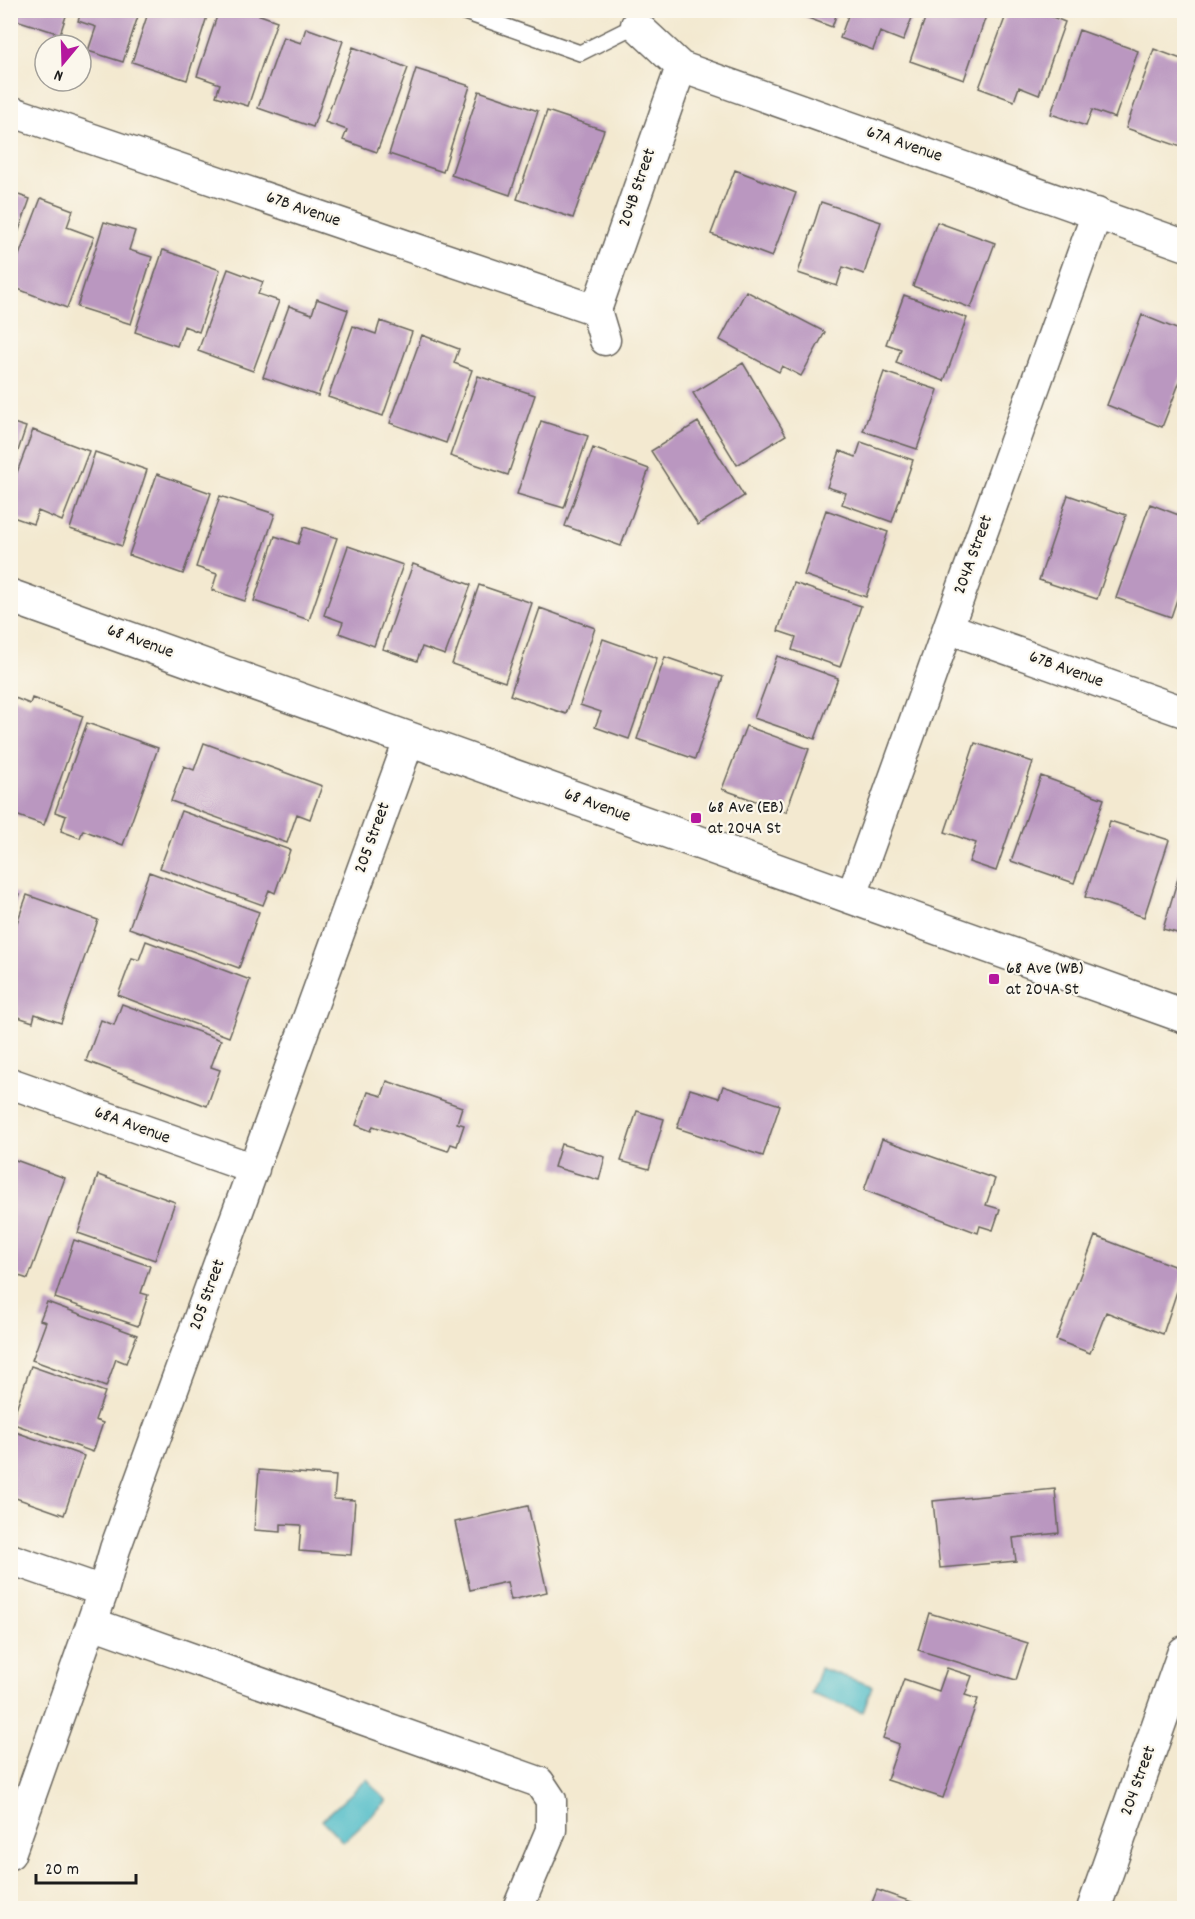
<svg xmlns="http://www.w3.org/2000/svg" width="1195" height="1919" font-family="Dekko,sans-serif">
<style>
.water{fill:#4ebbc7;stroke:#356c72;stroke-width:1.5}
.building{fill:#ba97c0}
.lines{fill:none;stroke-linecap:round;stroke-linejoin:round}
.service-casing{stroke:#67645b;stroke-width:18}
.minor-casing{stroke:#67645b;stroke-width:33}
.tertiary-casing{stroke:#67645b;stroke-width:36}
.service{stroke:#fff;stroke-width:15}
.minor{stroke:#fff;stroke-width:30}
.tertiary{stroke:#fff;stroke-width:33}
.poi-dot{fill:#b5179e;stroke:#fbf7ec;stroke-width:2}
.labels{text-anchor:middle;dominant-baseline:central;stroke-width:4.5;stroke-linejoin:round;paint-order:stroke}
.street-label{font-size:18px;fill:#1c1c1c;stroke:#fbf7ec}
.poi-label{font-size:18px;fill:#1c1c1c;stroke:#fbf7ec;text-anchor:start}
</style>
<rect width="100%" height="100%" fill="#fbf7ec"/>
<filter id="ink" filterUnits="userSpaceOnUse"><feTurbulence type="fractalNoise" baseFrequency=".0167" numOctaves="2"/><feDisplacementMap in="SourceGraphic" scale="12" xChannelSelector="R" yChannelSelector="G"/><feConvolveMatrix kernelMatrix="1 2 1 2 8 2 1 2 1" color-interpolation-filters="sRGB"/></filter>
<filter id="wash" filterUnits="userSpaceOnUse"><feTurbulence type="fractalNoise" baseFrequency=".008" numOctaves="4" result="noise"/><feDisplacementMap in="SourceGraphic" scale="24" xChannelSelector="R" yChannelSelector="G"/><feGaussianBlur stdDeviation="1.35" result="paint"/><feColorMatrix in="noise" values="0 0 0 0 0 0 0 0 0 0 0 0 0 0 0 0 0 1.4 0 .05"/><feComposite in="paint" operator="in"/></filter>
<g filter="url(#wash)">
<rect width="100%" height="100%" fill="#f3e9d0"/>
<path class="water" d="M 820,1668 L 872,1686 L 863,1712 L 811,1694 Z
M 367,1779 L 387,1801 L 343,1842 L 322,1820 Z"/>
<g id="blocks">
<path class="building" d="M 10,10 L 68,10 L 60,34 L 10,18 Z
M 82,10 L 140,10 L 123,62 L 88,51 L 96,27 L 78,21 Z
M 149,10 L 209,10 L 187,80 L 132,62 Z
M 219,10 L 246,10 L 277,21 L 248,106 L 216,96 L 220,84 L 197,76 Z
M 787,10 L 838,10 L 832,27 Z
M 850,10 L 915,10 L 903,41 L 880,32 L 873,50 L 840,38 Z
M 928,10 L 988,10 L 964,80 L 910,61 Z
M 1008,10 L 1035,10 L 1065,22 L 1039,95 L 1019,87 L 1014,101 L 979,88 Z
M 306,28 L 343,41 L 313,127 L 258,108 L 283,37 L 301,43 Z
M 1079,30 L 1138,51 L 1115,118 L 1092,110 L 1086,126 L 1051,114 Z
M 353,47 L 408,68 L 377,152 L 343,140 L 347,130 L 325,122 Z
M 1154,49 L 1184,60 L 1184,148 L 1126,128 Z
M 416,69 L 470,86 L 443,172 L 389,154 Z
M 479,91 L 538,111 L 510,195 L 451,175 Z
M 547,111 L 604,130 L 573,218 L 517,199 Z
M 735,170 L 796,193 L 772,257 L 711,234 Z
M 10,192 L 30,199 L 11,253 L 10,253 Z
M 41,198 L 73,210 L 67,227 L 94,237 L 67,308 L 10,286 L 10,279 Z
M 821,202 L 881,222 L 864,274 L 843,267 L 837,286 L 798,273 Z
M 104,222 L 135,231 L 129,250 L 152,257 L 131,324 L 77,307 Z
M 937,222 L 995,243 L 971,308 L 913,286 Z
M 163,250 L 220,270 L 199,332 L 184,326 L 177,346 L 135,332 Z
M 228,269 L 263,282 L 258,294 L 279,301 L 253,371 L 198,351 Z
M 746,291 L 825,332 L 801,376 L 782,366 L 779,372 L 720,340 Z
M 904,295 L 967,318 L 944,381 L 896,363 L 901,349 L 886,344 Z
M 317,299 L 348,310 L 318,396 L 263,377 L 289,306 L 312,314 Z
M 1142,315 L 1184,332 L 1184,371 L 1162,427 L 1107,405 Z
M 380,321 L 412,332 L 383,416 L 328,397 L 353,326 L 376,334 Z
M 422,335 L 459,349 L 454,363 L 472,370 L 446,443 L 390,423 Z
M 743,363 L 786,435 L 737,465 L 693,393 Z
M 884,372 L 938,390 L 917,449 L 863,431 Z
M 478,376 L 535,395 L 508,475 L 450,456 Z
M 541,421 L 588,436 L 564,508 L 517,494 Z
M 10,422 L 26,427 L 11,472 L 10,472 Z
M 698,422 L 744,496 L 698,525 L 651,451 Z
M 33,430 L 89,451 L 62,521 L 38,511 L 33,524 L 10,516 L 10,491 Z
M 861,442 L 913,460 L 892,522 L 842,504 L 846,493 L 827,487 L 840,451 L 856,457 Z
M 593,448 L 649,469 L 621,546 L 565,526 Z
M 95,452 L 147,470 L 122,546 L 70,529 Z
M 157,474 L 211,493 L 183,574 L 129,555 Z
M 1068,495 L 1126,515 L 1097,599 L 1039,580 Z
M 220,496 L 275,514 L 245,601 L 212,590 L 217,574 L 196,567 Z
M 1150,504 L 1184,517 L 1184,579 L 1171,617 L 1116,598 Z
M 826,510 L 888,532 L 866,597 L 804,575 Z
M 304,527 L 337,538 L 309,620 L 254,601 L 275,536 L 298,544 Z
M 348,546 L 403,565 L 374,646 L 339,633 L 343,622 L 324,615 Z
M 413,564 L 471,585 L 445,655 L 422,647 L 417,661 L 383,649 Z
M 794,583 L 861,606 L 840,667 L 792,650 L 796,637 L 778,631 Z
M 479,585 L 532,603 L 505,682 L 452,664 Z
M 540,608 L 595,628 L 566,714 L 510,695 Z
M 603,639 L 657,658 L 629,739 L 595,727 L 601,712 L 580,705 Z
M 777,656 L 838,678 L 815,739 L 754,718 Z
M 665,657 L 723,677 L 695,759 L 637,739 Z
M 10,696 L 30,704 L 32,698 L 83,716 L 44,825 L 10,813 Z
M 87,723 L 158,748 L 123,845 L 83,830 L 80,838 L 61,831 L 66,816 L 55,812 Z
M 746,726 L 809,749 L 786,812 L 722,789 Z
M 204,743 L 322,786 L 310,819 L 297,814 L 287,843 L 171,801 L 184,766 L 194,770 Z
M 975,743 L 1033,762 L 996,871 L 969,862 L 976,843 L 945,832 Z
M 1041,776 L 1104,799 L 1074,883 L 1011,861 Z
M 181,811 L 290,850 L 275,893 L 269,890 L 263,905 L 160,868 Z
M 1110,821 L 1169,840 L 1144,917 L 1085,897 Z
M 1184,858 L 1184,935 L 1163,929 Z
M 149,872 L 259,912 L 239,968 L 129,928 Z
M 10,891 L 19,894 L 11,918 L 10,918 Z
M 27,895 L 98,920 L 61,1023 L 35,1014 L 33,1022 L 15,1016 L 18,1007 L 10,1004 L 10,942 Z
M 146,941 L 250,980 L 229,1037 L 118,995 L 132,958 L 139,960 Z
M 122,1004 L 221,1040 L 211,1067 L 220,1070 L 207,1106 L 86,1061 L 101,1020 L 114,1025 Z
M 387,1081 L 462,1107 L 457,1123 L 464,1125 L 457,1146 L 451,1144 L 448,1151 L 373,1126 L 371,1131 L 356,1125 L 368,1092 L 382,1096 Z
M 723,1086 L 780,1105 L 763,1156 L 677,1128 L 690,1089 L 719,1098 Z
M 637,1111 L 664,1119 L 649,1169 L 621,1161 Z
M 882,1139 L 995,1179 L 986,1205 L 1000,1209 L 993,1230 L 980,1226 L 978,1233 L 864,1190 Z
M 561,1144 L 605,1157 L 599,1180 L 554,1167 Z
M 10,1158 L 65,1178 L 28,1279 L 10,1273 Z
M 98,1175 L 175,1202 L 155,1260 L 78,1233 Z
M 1095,1236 L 1184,1270 L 1163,1334 L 1106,1312 L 1090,1353 L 1056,1340 Z
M 74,1240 L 150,1266 L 141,1293 L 148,1295 L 138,1326 L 55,1298 Z
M 47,1302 L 137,1335 L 126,1363 L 116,1359 L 106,1387 L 32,1360 L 46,1322 L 40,1320 Z
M 31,1366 L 105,1392 L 95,1420 L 103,1423 L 93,1452 L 11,1423 Z
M 10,1430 L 84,1456 L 64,1515 L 10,1496 Z
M 259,1470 L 336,1476 L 334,1499 L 355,1500 L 351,1555 L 299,1551 L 301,1525 L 281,1524 L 281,1532 L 254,1530 Z
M 1055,1489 L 1059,1533 L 1013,1538 L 1016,1561 L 940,1568 L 933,1501 Z
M 528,1506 L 547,1592 L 511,1600 L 507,1582 L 470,1590 L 455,1522 Z
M 929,1613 L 1028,1643 L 1016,1680 L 918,1650 Z
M 947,1668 L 972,1676 L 965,1695 L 978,1699 L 943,1798 L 887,1780 L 899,1744 L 883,1738 L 904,1679 L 939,1691 Z
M 877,1890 L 929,1908 L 870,1908 Z"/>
</g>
</g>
<g filter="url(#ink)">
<use href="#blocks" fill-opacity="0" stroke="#67645b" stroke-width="1.5"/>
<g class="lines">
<g class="service-casing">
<path id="service" d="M 459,10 L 580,53 L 636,25"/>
</g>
<g class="minor-casing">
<path id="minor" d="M 636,25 L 681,67 L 1184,245
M 10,111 L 596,310
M 596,310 L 681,67
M 596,310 L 605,340
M 948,628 L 1184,712
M 851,898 L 1097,213
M 10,1083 L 254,1169
M 10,1559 L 103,1591
M 92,1623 L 539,1782 L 551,1800 L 551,1830 L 518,1908
M 10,1854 L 103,1591 L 115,1549 L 410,738"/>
</g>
<g class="tertiary-casing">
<path id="tertiary" d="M 10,596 L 1184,1016
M 1094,1908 L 1184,1653"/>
</g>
<use href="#service" class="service"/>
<use href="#minor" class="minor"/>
<use href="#tertiary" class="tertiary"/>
</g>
</g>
<g class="poi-dot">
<rect x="690" y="812" width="12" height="12" rx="3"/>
<rect x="988" y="973" width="12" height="12" rx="3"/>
</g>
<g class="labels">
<g class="street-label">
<text transform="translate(904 145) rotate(19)">67A Avenue</text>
<text transform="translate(638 188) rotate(-71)">204B Street</text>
<text transform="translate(303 210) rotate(19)">67B Avenue</text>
<text transform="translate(974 555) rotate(-70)">204A Street</text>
<text transform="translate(140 642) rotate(20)">68 Avenue</text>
<text transform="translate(1066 670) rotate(20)">67B Avenue</text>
<text transform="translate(597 806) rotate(20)">68 Avenue</text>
<text transform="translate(373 838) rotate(-70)">205 Street</text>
<text transform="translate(132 1126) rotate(20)">68A Avenue</text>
<text transform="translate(208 1295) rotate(-70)">205 Street</text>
<text transform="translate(1139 1781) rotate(-70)">204 Street</text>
</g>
<g class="poi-label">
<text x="708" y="808">68 Ave (EB)<tspan x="708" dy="21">at 204A St</tspan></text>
<text x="1006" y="969">68 Ave (WB)<tspan x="1006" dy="21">at 204A St</tspan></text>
</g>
</g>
<rect width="1195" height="1919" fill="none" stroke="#fbf7ec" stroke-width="36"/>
<g transform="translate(63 63) rotate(199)"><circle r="28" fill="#fbf7ec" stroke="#a29f99" stroke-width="1.5"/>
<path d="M0-4.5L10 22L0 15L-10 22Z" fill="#b5179e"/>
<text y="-9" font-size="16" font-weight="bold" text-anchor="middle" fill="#1c1c1c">N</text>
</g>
<path d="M36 1874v9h100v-9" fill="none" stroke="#1c1c1c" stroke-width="3"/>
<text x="45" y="1874" font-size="18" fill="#1c1c1c" stroke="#fbf7ec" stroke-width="4.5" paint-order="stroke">20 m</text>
</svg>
